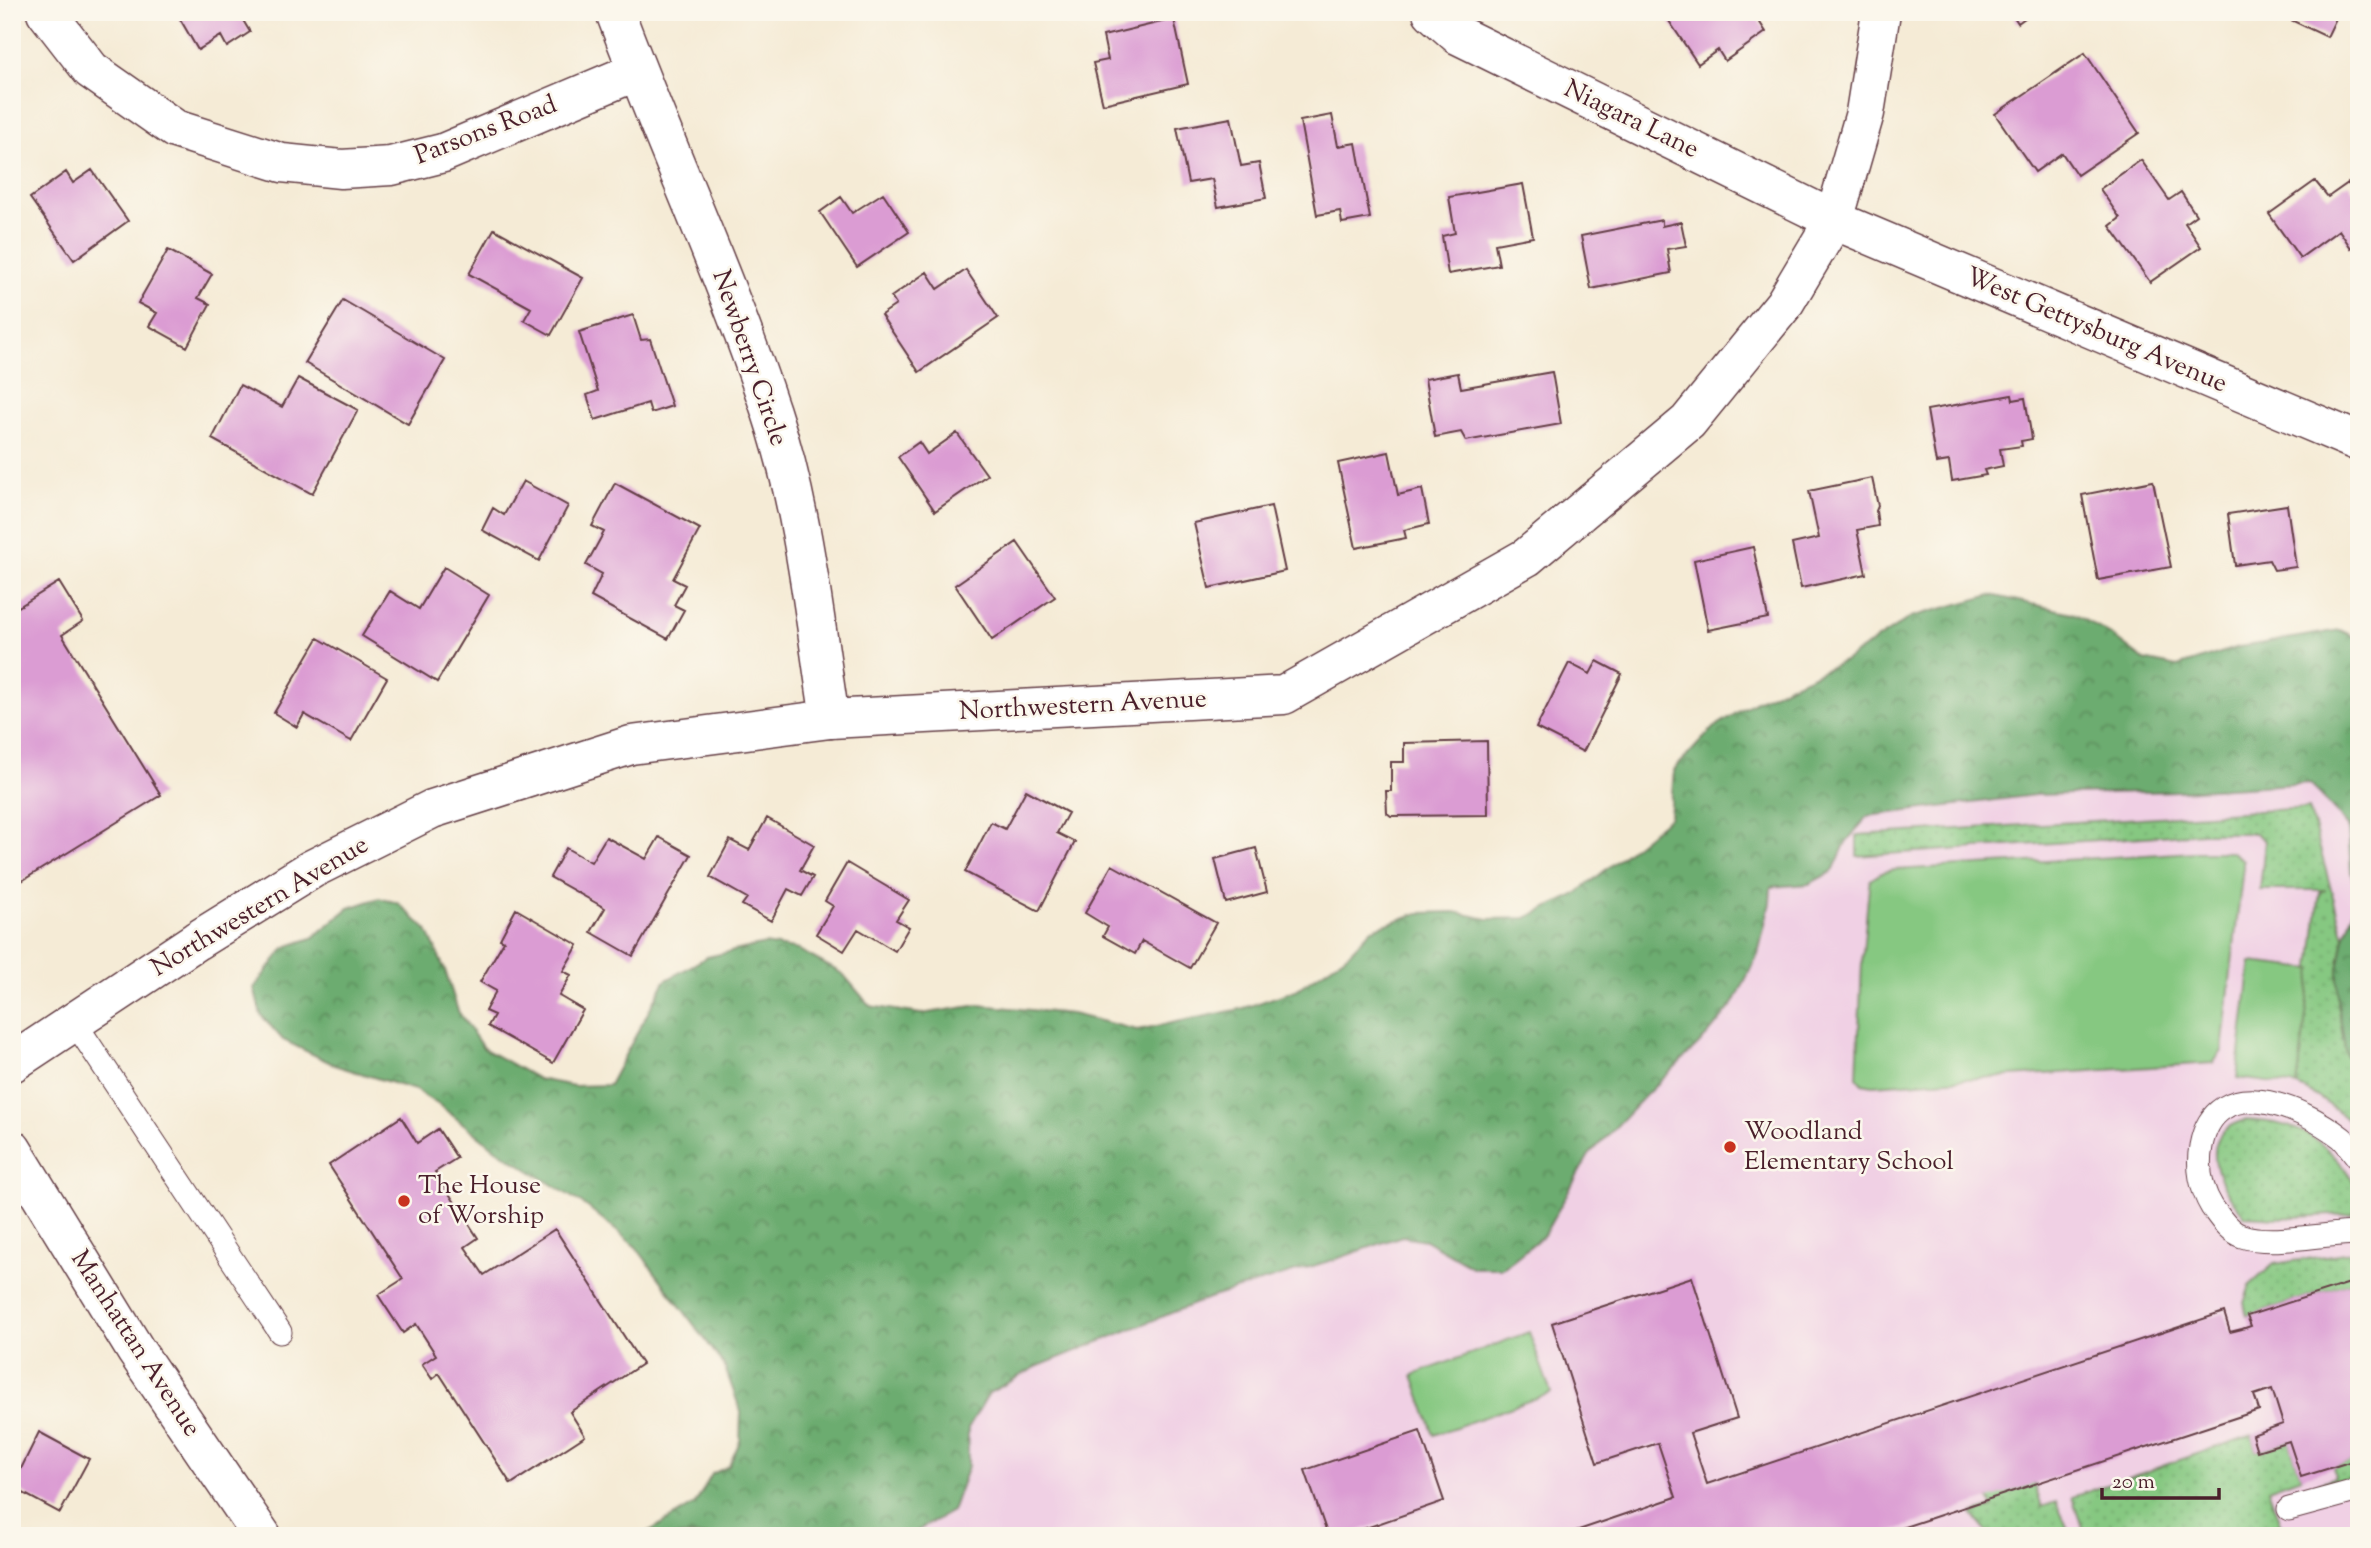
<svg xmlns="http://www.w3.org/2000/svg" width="2371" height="1548" font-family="'Sorts Mill Goudy',serif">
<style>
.built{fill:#f0d0e4}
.grass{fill:url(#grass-dots);stroke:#687456;stroke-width:2}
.forest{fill:url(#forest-crowns);stroke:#5b664d;stroke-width:2}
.pitch{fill:#86c881;stroke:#687456;stroke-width:2}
.building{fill:#db9cd3}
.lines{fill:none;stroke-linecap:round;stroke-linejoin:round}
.service-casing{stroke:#643e45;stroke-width:25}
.minor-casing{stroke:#643e45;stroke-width:41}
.tertiary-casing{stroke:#643e45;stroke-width:41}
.service{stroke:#fff;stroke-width:23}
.minor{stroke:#fff;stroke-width:38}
.tertiary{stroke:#fff;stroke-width:38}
.poi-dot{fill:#c8321e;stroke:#fbf7ec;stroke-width:2.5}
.labels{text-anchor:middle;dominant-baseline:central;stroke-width:5;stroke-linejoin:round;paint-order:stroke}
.street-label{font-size:26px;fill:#4a1f2b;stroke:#fbf7ec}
.poi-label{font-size:26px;fill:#4a1f2b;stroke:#fbf7ec;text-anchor:start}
</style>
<defs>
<pattern id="grass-dots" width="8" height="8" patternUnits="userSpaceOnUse" patternTransform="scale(1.75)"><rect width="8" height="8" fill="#86c881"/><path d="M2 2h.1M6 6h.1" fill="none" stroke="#75ab70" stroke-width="1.8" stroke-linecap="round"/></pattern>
<pattern id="forest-crowns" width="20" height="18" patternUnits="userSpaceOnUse" patternTransform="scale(1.75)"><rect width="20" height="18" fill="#6cac6f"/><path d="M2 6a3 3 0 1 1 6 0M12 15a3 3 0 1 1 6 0" fill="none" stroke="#5b8b5b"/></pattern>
</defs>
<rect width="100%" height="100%" fill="#fbf7ec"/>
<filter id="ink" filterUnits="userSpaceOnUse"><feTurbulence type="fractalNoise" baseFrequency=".0143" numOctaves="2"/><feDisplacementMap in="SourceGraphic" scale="14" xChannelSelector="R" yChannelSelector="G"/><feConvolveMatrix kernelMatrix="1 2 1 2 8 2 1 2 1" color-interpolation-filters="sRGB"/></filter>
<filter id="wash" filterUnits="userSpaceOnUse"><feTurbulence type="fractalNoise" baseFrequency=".00686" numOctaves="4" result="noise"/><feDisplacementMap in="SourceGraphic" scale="28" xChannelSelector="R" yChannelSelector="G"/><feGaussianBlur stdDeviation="1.57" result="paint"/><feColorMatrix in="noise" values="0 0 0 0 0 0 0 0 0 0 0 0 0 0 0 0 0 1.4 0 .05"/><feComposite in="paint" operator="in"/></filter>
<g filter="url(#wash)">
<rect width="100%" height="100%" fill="#f5ebd6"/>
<path class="built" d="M 2310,783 L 2359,794 L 2359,1536 L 858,1536 L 942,1373 L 1868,816 L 2035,795 L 2179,791 Z"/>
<path class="grass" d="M 2309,808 L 2344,937 L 2338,969 L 2338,1003 L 2346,1056 L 2359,1068 L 2359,1131 C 2341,1113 2320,1096 2297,1086 L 2320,891 L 2326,890 L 2260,890 L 2265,841 L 2255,833 L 2203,833 L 1857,856 L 1857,835 Z
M 2247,1120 C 2267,1121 2293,1125 2310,1136 C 2330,1148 2368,1186 2356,1210 L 2351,1214 L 2277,1218 L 2245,1216 C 2220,1190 2191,1131 2247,1120 Z
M 2359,1251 L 2359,1280 L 2247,1316 L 2244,1303 L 2250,1285 L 2274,1264 Z
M 2252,1435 L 2257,1451 L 2289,1441 L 2301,1477 L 2268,1489 L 2283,1532 L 2298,1528 L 2301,1536 L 2085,1536 L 2072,1497 Z
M 2359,1459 L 2359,1474 L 2327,1485 L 2314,1485 L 2335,1477 L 2333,1467 Z
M 2034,1483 L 2042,1507 L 2056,1502 L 2071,1536 L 1991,1536 L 1972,1514 L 1993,1507 L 1989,1498 Z"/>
<path class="forest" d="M 1991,595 L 2072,613 L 2111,635 L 2144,660 L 2177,667 L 2239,647 L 2340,630 L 2359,639 L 2359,1068 L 2346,1056 L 2338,1003 L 2338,969 L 2344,937 L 2358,898 L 2351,871 L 2348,826 L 2310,783 L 2179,791 L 2035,795 L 1868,816 L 1846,842 L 1833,871 L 1809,884 L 1771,887 L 1770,903 L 1758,954 L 1734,1003 L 1708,1035 L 1646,1095 L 1589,1155 L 1544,1235 L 1503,1268 L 1474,1268 L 1425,1240 L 1402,1236 L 1339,1258 L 1209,1298 L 1036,1367 L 989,1393 L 968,1428 L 968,1466 L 952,1511 L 917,1531 L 914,1536 L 629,1536 L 646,1533 L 695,1504 L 712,1474 L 729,1466 L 740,1441 L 741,1412 L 724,1365 L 636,1247 L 589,1208 L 496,1149 L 439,1105 L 415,1090 L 337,1066 L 283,1040 L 261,1015 L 254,988 L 285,947 L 312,938 L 349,908 L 379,898 L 398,903 L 427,930 L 445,970 L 458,1011 L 483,1048 L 538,1079 L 574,1086 L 609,1085 L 665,981 L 707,957 L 765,944 L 799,950 L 843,974 L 870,1006 L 921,1014 L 979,1005 L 1072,1014 L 1137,1030 L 1241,1009 L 1296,990 L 1348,954 L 1372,929 L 1418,913 L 1455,912 L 1488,919 L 1526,918 L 1575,895 L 1670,817 L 1674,770 L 1713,728 L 1754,702 L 1844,661 L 1911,617 Z"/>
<path class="pitch" d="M 2195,852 L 2232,852 L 2243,860 L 2243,867 L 2222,1051 L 2213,1063 L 1873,1085 L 1862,1083 L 1857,1077 L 1862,963 L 1869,886 L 1870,880 L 1883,872 L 1894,870 Z
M 2251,962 L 2312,969 L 2297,1086 L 2237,1078 Z
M 1529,1332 L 1551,1393 L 1434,1435 L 1413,1375 Z"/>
<g id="blocks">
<path class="building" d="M 176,12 L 238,12 L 250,32 L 227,47 L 221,36 L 198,50 Z
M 1663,12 L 1753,12 L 1766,32 L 1725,61 L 1718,50 L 1698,64 Z
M 2011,12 L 2033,12 L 2018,23 Z
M 2294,12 L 2339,12 L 2327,37 L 2291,20 Z
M 1174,19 L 1188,84 L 1103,104 L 1093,63 L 1108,60 L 1103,36 Z
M 2085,53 L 2139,133 L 2077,175 L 2062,153 L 2035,172 L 1995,114 Z
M 1332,115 L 1338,146 L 1356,143 L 1370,218 L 1342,223 L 1340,211 L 1317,215 L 1300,121 Z
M 1231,118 L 1241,166 L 1259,163 L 1266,198 L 1218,207 L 1212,179 L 1188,183 L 1177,128 Z
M 2141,160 L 2169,200 L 2181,192 L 2196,215 L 2185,223 L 2201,247 L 2150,282 L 2110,226 L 2120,218 L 2100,189 Z
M 92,170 L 128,221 L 74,260 L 30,198 L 66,172 L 73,183 Z
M 2315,181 L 2328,197 L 2348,183 L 2359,200 L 2359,242 L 2351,248 L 2339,230 L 2300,258 L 2269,214 Z
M 1523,184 L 1533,237 L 1495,244 L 1499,265 L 1448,274 L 1442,236 L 1455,233 L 1449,197 Z
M 883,193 L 909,232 L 857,267 L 820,212 L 841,197 L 852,213 Z
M 1662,220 L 1662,226 L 1681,222 L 1686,246 L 1667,249 L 1671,273 L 1591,289 L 1581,236 Z
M 494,229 L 583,278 L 551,335 L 524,320 L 531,308 L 469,274 Z
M 168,250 L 212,274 L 198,298 L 210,304 L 187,347 L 149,326 L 157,313 L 138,303 Z
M 966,270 L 998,318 L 919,372 L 881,315 L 896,305 L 891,297 L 927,272 L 938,289 Z
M 343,300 L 445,360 L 408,424 L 305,363 Z
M 633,315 L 641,340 L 650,339 L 672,406 L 651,413 L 648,403 L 595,420 L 587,395 L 598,391 L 579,332 Z
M 1552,372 L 1561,424 L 1466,441 L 1461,432 L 1435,437 L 1425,379 L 1458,373 L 1461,388 Z
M 298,378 L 358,410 L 312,494 L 212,439 L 240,385 L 282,407 Z
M 2012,395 L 2013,400 L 2025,398 L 2032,439 L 2021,441 L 2022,446 L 2000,449 L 2003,466 L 1984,470 L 1986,475 L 1952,481 L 1949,461 L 1936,463 L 1927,410 Z
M 957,433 L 987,475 L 935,511 L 898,457 L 919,442 L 927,454 Z
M 1389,452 L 1398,495 L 1422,489 L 1429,524 L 1404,530 L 1406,538 L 1356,548 L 1338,463 Z
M 1872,478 L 1878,506 L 1876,511 L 1878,526 L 1857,530 L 1866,574 L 1801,588 L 1792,544 L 1819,538 L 1809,491 Z
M 523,481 L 568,506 L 539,561 L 482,530 L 493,508 L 504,515 Z
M 2153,481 L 2171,567 L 2098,580 L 2082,495 Z
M 615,483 L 700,529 L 673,579 L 685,585 L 674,605 L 684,610 L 668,639 L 591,597 L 602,574 L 586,565 L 604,532 L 592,526 Z
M 2287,505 L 2296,567 L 2274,570 L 2269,560 L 2235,565 L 2228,514 Z
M 1271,506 L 1285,571 L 1209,588 L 1194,523 Z
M 1017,542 L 1055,597 L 992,640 L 955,585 Z
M 1753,547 L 1768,618 L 1708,630 L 1694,560 Z
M 444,567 L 489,595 L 437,682 L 362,636 L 390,591 L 419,609 Z
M 59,582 L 83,621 L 62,635 L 161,795 L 12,887 L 12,611 Z
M 318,638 L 387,678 L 351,741 L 304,714 L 297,727 L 274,713 Z
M 1597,661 L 1622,674 L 1583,752 L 1536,728 L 1569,663 L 1590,674 Z
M 1487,741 L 1488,815 L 1391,816 L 1387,813 L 1386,791 L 1391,791 L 1391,762 L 1404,762 L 1404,743 Z
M 1026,790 L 1068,813 L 1057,833 L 1075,842 L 1039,911 L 965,872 L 991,822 L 1005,829 Z
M 767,818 L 814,845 L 800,870 L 813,877 L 802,896 L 788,889 L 771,921 L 742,905 L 747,898 L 710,877 L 730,840 L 749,850 Z
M 606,837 L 646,859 L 659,837 L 691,855 L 633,956 L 591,932 L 605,908 L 550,877 L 566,848 L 591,862 Z
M 1256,848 L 1267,892 L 1226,903 L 1215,859 Z
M 847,863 L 909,900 L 896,920 L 909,927 L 895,951 L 858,929 L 844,951 L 816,934 L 833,906 L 825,901 Z
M 1112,865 L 1216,923 L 1190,968 L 1142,941 L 1135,954 L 1103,936 L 1108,927 L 1085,913 Z
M 516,909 L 578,945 L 563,971 L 571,975 L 559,996 L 583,1010 L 553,1063 L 488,1026 L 494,1015 L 485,1011 L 496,991 L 480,982 L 504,941 L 500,939 Z
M 401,1117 L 417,1143 L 438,1129 L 457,1158 L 435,1172 L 478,1238 L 465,1247 L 484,1275 L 555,1229 L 642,1364 L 570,1412 L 585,1436 L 511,1484 L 439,1373 L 432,1379 L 422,1364 L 436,1355 L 416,1324 L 403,1333 L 378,1295 L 403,1279 L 329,1165 Z
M 1692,1277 L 1737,1418 L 1690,1433 L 1707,1484 L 2224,1312 L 2230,1332 L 2242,1329 L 2251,1326 L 2247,1316 L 2356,1281 L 2359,1289 L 2359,1459 L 2301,1477 L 2289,1441 L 2257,1451 L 2252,1435 L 2283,1424 L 2272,1389 L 2254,1395 L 2259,1410 L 1877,1536 L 1561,1536 L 1676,1497 L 1658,1443 L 1597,1463 L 1552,1323 Z
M 1420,1431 L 1444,1501 L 1343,1536 L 1328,1536 L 1305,1470 Z
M 39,1432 L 89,1459 L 60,1513 L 12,1487 Z"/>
</g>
</g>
<g filter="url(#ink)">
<use href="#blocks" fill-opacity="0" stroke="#643e45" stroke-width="2"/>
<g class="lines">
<g class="service-casing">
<path id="service" d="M 75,1023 L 280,1332
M 2359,1159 C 2353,1152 2348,1144 2342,1138 C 2301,1106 2215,1070 2201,1146 C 2197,1167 2201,1189 2212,1207 C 2220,1218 2229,1232 2242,1236 C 2272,1246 2326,1233 2359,1233
M 2289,1509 L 2359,1490"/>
</g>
<g class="minor-casing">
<path id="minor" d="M 46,12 L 91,70 L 175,129 L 282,163 L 341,169 L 391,166 L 443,153 L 637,71
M 615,12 C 665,146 726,276 771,412 C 804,511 814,617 830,719
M 1432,12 L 1458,35 L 1834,220"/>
</g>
<g class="tertiary-casing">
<path id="tertiary" d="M 1834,220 L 2359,442
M 12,1063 L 196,941 L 312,869 L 432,809 L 631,745 L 830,719 L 1284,695 L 1527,557 L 1688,422 L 1784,304 L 1834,220 L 1865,113 L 1881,12
M 12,1149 L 136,1351 L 262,1536"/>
</g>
<use href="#service" class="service"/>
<use href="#minor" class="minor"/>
<use href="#tertiary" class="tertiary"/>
</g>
</g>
<g class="poi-dot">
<circle cx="1730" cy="1147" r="7"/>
<circle cx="404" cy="1201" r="7"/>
</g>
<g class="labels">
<g class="street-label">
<text transform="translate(1631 120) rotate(26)">Niagara Lane</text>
<text transform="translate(486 131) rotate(-21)">Parsons Road</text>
<text transform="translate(2096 331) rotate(23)">West Gettysburg Avenue</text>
<text transform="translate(749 358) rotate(71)">Newberry Circle</text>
<text transform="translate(1083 706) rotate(-3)">Northwestern Avenue</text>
<text transform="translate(260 907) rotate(-31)">Northwestern Avenue</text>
<text transform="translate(135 1344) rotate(57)">Manhattan Avenue</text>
</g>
<g class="poi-label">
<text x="1744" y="1132">Woodland<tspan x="1744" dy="30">Elementary School</tspan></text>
<text x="418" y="1186">The House<tspan x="418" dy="30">of Worship</tspan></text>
</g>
</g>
<rect width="2371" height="1548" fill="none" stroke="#fbf7ec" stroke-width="42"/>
<path d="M2102 1488v10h117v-10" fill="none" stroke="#4a1f2b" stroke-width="3.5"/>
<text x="2112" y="1488" font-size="21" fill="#4a1f2b" stroke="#fbf7ec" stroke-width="5" paint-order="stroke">20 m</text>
</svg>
